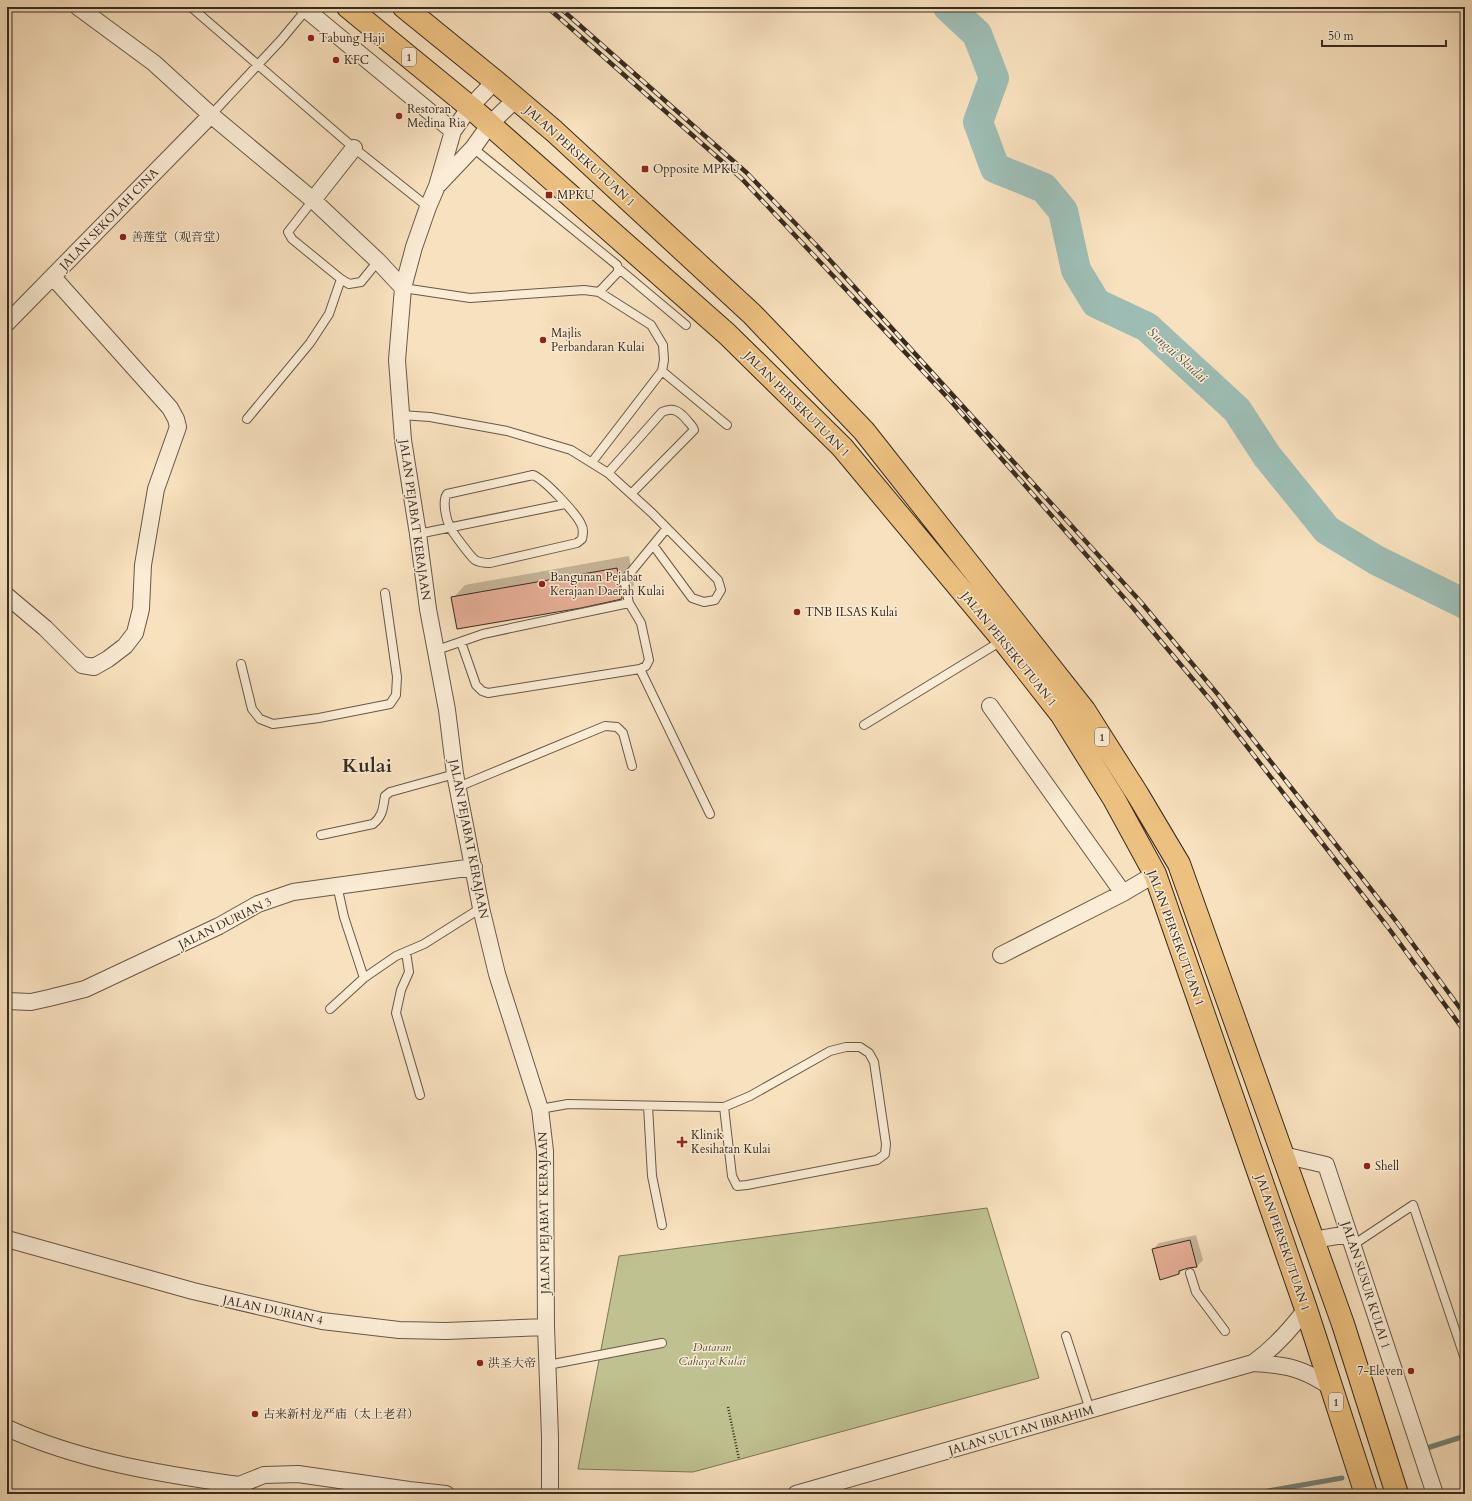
<svg xmlns="http://www.w3.org/2000/svg" width="1472" height="1501" font-family="Cardo,'Noto Serif SC',serif">
<style>
.green{fill:#bfc290;stroke:#7b7658}
.shadow{fill:#0003}
.lines{fill:none;stroke-linecap:round;stroke-linejoin:round}
.stream{stroke:#748379;stroke-width:5}
.river{stroke:#9dbdb4;stroke-width:30}
.building{fill:#e6ae96;stroke:#372b20}
.lane-casing{stroke:#675848;stroke-width:10}
.street-casing{stroke:#675848;stroke-width:18}
.highway-casing{stroke:#372b20;stroke-width:24}
.path{stroke:#372b20;stroke-width:2.5;stroke-dasharray:1 2;stroke-linecap:butt}
.lane{stroke:#faecd5;stroke-width:8}
.street{stroke:#faecd5;stroke-width:16}
.highway{stroke:#ecc07f;stroke-width:22}
.rail-casing{stroke:#372b20;stroke-width:4.5}
.rail{stroke:#faecd5;stroke-width:3;stroke-dasharray:9;stroke-linecap:butt}
.poi-dot{fill:#8f2418;stroke:#faecd5;stroke-width:1.5}
.labels{text-anchor:middle;dominant-baseline:central;stroke-width:3;stroke-linejoin:round;paint-order:stroke}
.shield{fill:#faecd5;stroke:#726556;stroke-width:1}
.shield-label{font-size:11px;font-weight:bold;fill:#372b20}
.poi-label{font-size:12px;fill:#372b20;stroke:#faecd5;text-anchor:start}
.street-label{font-size:12px;fill:#372b20;stroke:#faecd5}
.park-label{font-size:12px;font-style:italic;fill:#59513c;stroke:#faecd5}
.water-label{font-size:13px;font-style:italic;fill:#505045;stroke:#faecd5}
.town-label{font-size:20px;font-weight:bold;fill:#372b20;stroke:#faecd5}
</style>
<rect width="100%" height="100%" fill="#f8e1be"/>
<filter id="stains"><feTurbulence type="fractalNoise" baseFrequency=".005" numOctaves="4"/><feColorMatrix values="0 0 0 0 .2 0 0 0 0 .09 0 0 0 0 .02 0 0 0 .5 -.17"/></filter>
<radialGradient id="worn" r=".72"><stop offset=".6" stop-color="#630" stop-opacity="0"/><stop offset="1" stop-color="#630" stop-opacity=".3"/></radialGradient>
<path class="green" d="M 987,1208 L 1039,1378 L 693,1472 L 578,1469 L 619,1256 Z"/>
<path class="shadow" d="M 629,556 L 634,585 L 621,598 L 453,598 L 465,585 Z
M 1196,1235 L 1203,1260 L 1197,1266 L 1184,1268 L 1179,1274 L 1153,1249 L 1159,1243 Z"/>
<g class="lines">
<path class="stream" d="M 1427,1448 L 1465,1436
M 1251,1494 L 1342,1478"/>
<path class="river" d="M 948,7 L 977,34 L 994,78 L 978,122 L 995,168 L 1044,188 L 1063,211 L 1076,270 L 1096,303 L 1147,327 L 1237,410 L 1267,456 L 1327,530 L 1376,560 L 1465,604"/>
</g>
<path class="building" d="M 617,568 L 622,599 L 581,608 L 457,629 L 451,597 Z
M 1190,1240 L 1197,1267 L 1188,1268 L 1179,1271 L 1179,1274 L 1160,1280 L 1152,1249 Z"/>
<g class="lines">
<g class="lane-casing">
<path id="lane" d="M 191,7 L 354,148 L 428,207
M 211,115 L 281,40 L 306,10
M 473,148 L 617,265 L 618,268 L 686,325
M 313,200 L 288,232 L 292,239 L 341,279 L 349,284 L 361,282 L 378,261
M 403,288 L 470,298 L 584,290 L 599,292 L 651,325 L 663,345 L 664,360 L 662,371 L 592,462
M 599,292 L 618,272 L 618,268
M 662,371 L 727,425
M 401,415 L 430,417 L 507,431 L 571,450 L 608,473 L 652,513 L 718,580 L 721,590 L 715,600 L 704,602 L 692,598 L 653,545
M 247,419 L 310,343 L 329,314 L 341,279
M 608,473 L 662,412 C 673,407 679,411 686,419 C 689,423 693,426 694,430 L 631,494
M 533,475 C 544,479 576,513 581,524 C 584,529 583,534 582,539 L 577,543 L 490,563 C 485,563 480,563 475,560 C 471,557 452,532 450,527 C 446,519 442,501 447,494 Z
M 418,534 L 565,504
M 461,642 L 476,685 L 482,691 L 488,693 L 640,669 L 646,666 L 649,660 L 641,623 L 629,603
M 437,650 L 483,634 L 629,603 L 625,584 L 626,578 L 667,528
M 241,664 L 252,709 L 260,719 L 273,724 L 319,718 L 390,704 L 396,695 L 397,677 L 385,593
M 640,669 L 710,814
M 864,725 L 1003,640
M 458,787 L 605,726 L 617,727 L 623,733 L 632,766
M 321,835 L 373,824 C 383,816 383,808 385,796 L 390,792 L 455,774
M 337,885 L 344,917 L 364,978
M 406,952 L 409,972 L 401,990 L 396,1013 L 420,1095
M 330,1009 L 364,978 L 396,956 L 424,944 L 481,908
M 648,1106 L 652,1176 L 662,1225
M 540,1109 L 568,1104 L 724,1107 L 732,1176 L 737,1186 L 747,1185 L 877,1160 L 885,1154 L 886,1144 L 874,1062 L 869,1053 L 860,1047 L 846,1047 L 830,1051 L 750,1096 L 724,1107
M 1353,1245 L 1413,1205 L 1465,1359
M 1190,1273 L 1196,1292 L 1225,1331
M 1066,1336 L 1090,1410
M 548,1365 L 662,1343"/>
</g>
<g class="street-casing">
<path id="street" d="M 78,7 L 154,63 L 211,115 L 313,200 L 378,261 L 403,288
M 303,7 L 453,131
M 495,81 L 470,107 L 453,131 L 437,186 L 428,207 L 414,247 L 403,288 L 397,360 L 403,440 L 418,534 L 428,609 L 447,710 L 455,774 L 481,908 L 497,974 L 540,1109 L 545,1151 L 546,1327 L 550,1437 L 550,1494
M 439,184 L 473,148 L 490,124 L 516,99
M 313,200 L 354,148
M 7,323 L 211,115
M 7,596 L 45,628 L 82,665 L 94,667 L 108,659 L 125,646 L 135,633 L 141,609 L 143,565 L 156,489 L 178,427 L 176,419 L 170,408 L 53,277
M 990,706 L 1123,893
M 1001,955 L 1123,893 L 1155,874
M 7,1001 L 31,1002 L 49,998 L 85,989 L 219,926 L 258,904 L 293,892 L 474,867
M 1283,1155 L 1326,1165 L 1435,1494
M 7,1239 L 193,1291 L 322,1321 L 399,1330 L 446,1331 L 546,1327
M 1313,1240 L 1349,1234
M 1253,1363 C 1274,1348 1291,1329 1306,1309
M 7,1428 C 80,1461 160,1474 239,1485
M 234,1494 L 239,1485 L 264,1475 L 298,1474 L 409,1490 L 446,1494
M 796,1494 L 1253,1363 C 1286,1365 1304,1368 1332,1388"/>
</g>
<g class="highway-casing">
<path id="highway" d="M 348,7 L 470,107 L 727,334 L 842,447 L 1003,640 L 1061,714 L 1114,799 L 1155,874 L 1306,1309 L 1366,1494
M 404,7 L 495,81 L 554,131 L 752,314 L 864,431 L 1084,710 L 1138,795 L 1179,864 L 1343,1324 L 1397,1494"/>
</g>
<path class="path" d="M 728,1407 L 739,1459"/>
<use href="#lane" class="lane"/>
<use href="#street" class="street"/>
<use href="#highway" class="highway"/>
<g class="rail-casing">
<path id="rail" d="M 547,7 L 741,178 L 948,398 L 1133,608 L 1213,703 L 1387,926 L 1465,1032
M 559,7 L 747,173 L 818,247 L 1140,601 L 1220,697 L 1396,921 L 1465,1015"/>
</g>
<use href="#rail" class="rail"/>
</g>
<g class="poi-dot">
<circle cx="311" cy="38" r="4"/>
<circle cx="336" cy="60" r="4"/>
<circle cx="399" cy="116" r="4"/>
<rect x="641" y="165" width="8" height="8" rx="2"/>
<rect x="545" y="191" width="8" height="8" rx="2"/>
<circle cx="123" cy="237" r="4"/>
<circle cx="543" cy="340" r="4"/>
<circle cx="542" cy="584" r="4"/>
<circle cx="797" cy="612" r="4"/>
<path d="M680 1136h4v4h4v4h-4v4h-4v-4h-4v-4h4z"/>
<circle cx="1367" cy="1166" r="4"/>
<circle cx="480" cy="1363" r="4"/>
<circle cx="1411" cy="1371" r="4"/>
<circle cx="255" cy="1414" r="4"/>
</g>
<g class="labels">
<g class="shield">
<rect x="402" y="48" width="14" height="18" rx="3"/>
<rect x="1095" y="728" width="14" height="18" rx="3"/>
<rect x="1329" y="1393" width="14" height="18" rx="3"/>
</g>
<g class="shield-label">
<text x="409" y="57">1</text>
<text x="1102" y="737">1</text>
<text x="1336" y="1402">1</text>
</g>
<g class="poi-label">
<text x="319" y="38">Tabung Haji</text>
<text x="344" y="60">KFC</text>
<text x="407" y="109">Restoran<tspan x="407" dy="14">Medina Ria</tspan></text>
<text x="653" y="169">Opposite MPKU</text>
<text x="557" y="195">MPKU</text>
<text x="131" y="237">善莲堂（观音堂）</text>
<text x="551" y="333">Majlis<tspan x="551" dy="14">Perbandaran Kulai</tspan></text>
<text x="550" y="577">Bangunan Pejabat<tspan x="550" dy="14">Kerajaan Daerah Kulai</tspan></text>
<text x="805" y="612">TNB ILSAS Kulai</text>
<text x="691" y="1135">Klinik<tspan x="691" dy="14">Kesihatan Kulai</tspan></text>
<text x="1375" y="1166">Shell</text>
<text x="488" y="1363">洪圣大帝</text>
<text x="1403" y="1371" text-anchor="end">7-Eleven</text>
<text x="263" y="1414">古来新村龙严庙（太上老君）</text>
</g>
<g class="street-label">
<text transform="translate(580 156) rotate(42)">JALAN PERSEKUTUAN 1</text>
<text transform="translate(109 219) rotate(-46)">JALAN SEKOLAH CINA</text>
<text transform="translate(797 404) rotate(45)">JALAN PERSEKUTUAN 1</text>
<text transform="translate(415 520) rotate(82)">JALAN PEJABAT KERAJAAN</text>
<text transform="translate(1009 649) rotate(51)">JALAN PERSEKUTUAN 1</text>
<text transform="translate(469 839) rotate(79)">JALAN PEJABAT KERAJAAN</text>
<text transform="translate(225 923) rotate(-26)">JALAN DURIAN 3</text>
<text transform="translate(1176 938) rotate(70)">JALAN PERSEKUTUAN 1</text>
<text transform="translate(544 1213) rotate(-91)">JALAN PEJABAT KERAJAAN</text>
<text transform="translate(1283 1243) rotate(71)">JALAN PERSEKUTUAN 1</text>
<text transform="translate(1366 1285) rotate(72)">JALAN SUSUR KULAI 1</text>
<text transform="translate(273 1310) rotate(12)">JALAN DURIAN 4</text>
<text transform="translate(1021 1430) rotate(-16)">JALAN SULTAN IBRAHIM</text>
</g>
<g class="park-label">
<text x="712" y="1347">Dataran<tspan x="712" dy="14">Cahaya Kulai</tspan></text>
</g>
<g class="water-label">
<text transform="translate(1177 355) rotate(42)">Sungai Skudai</text>
</g>
<g class="town-label">
<text x="367" y="765">Kulai</text>
</g>
</g>
<rect width="1472" height="1501" fill="none" stroke="#f8e1be" stroke-width="24"/>
<rect x="8" y="8" width="1456" height="1485" fill="none" stroke="#372b20" stroke-width="2"/>
<rect x="12" y="12" width="1448" height="1477" fill="none" stroke="#372b20"/>
<path d="M1322 40v6h124v-6" fill="none" stroke="#372b20" stroke-width="2"/>
<text x="1328" y="40" font-size="12" fill="#372b20" stroke="#faecd5" stroke-width="3" paint-order="stroke">50 m</text>
<rect width="100%" height="100%" filter="url(#stains)"/>
<rect width="100%" height="100%" fill="url(#worn)"/>
</svg>
